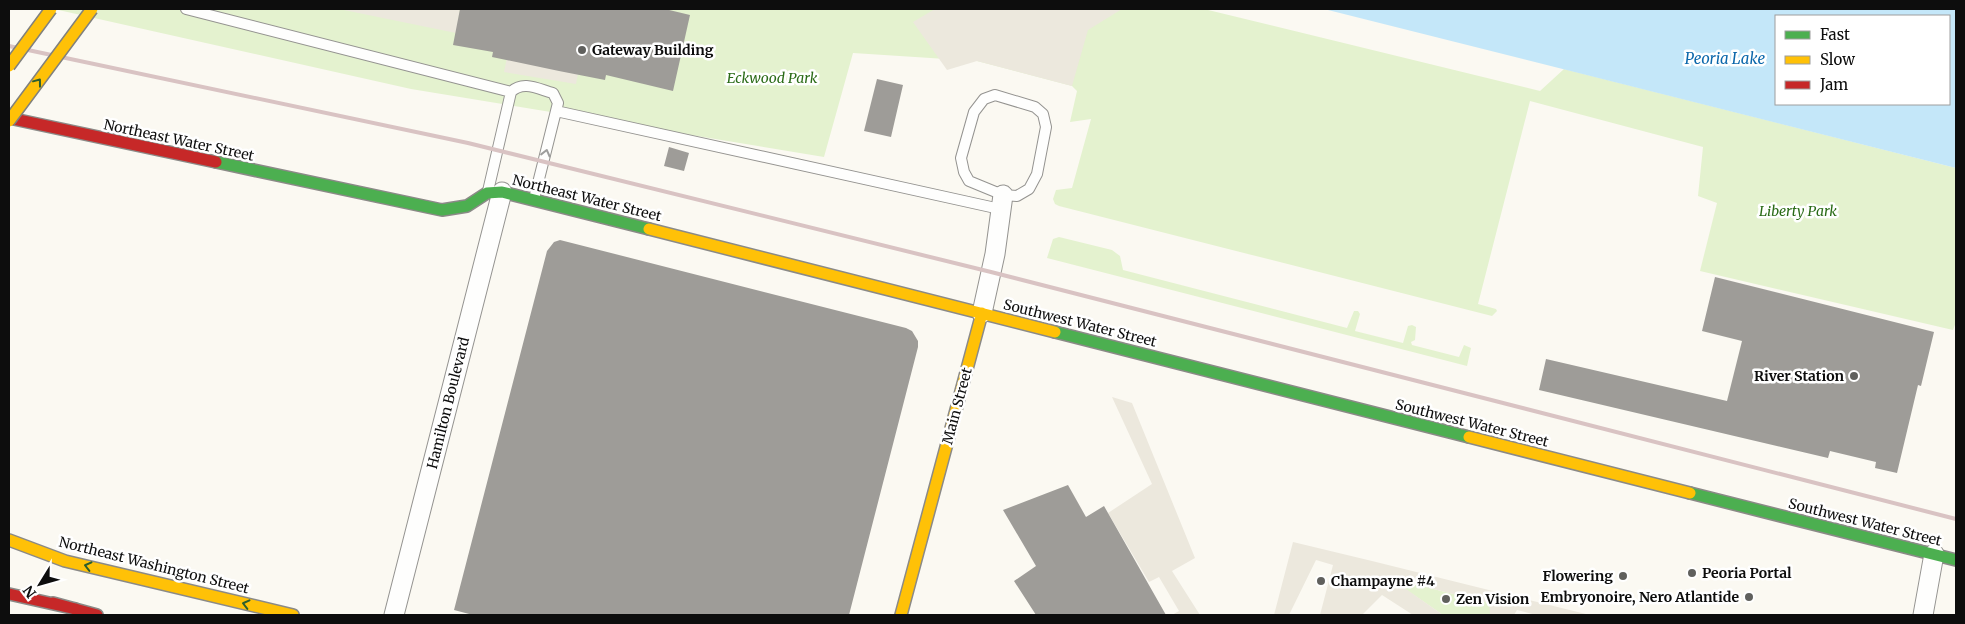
<svg xmlns="http://www.w3.org/2000/svg" width="1965" height="624" font-family="Merriweather,serif">
<style>
.green{fill:#e4f2cf}
.plaza{fill:#ece8dd}
.water{fill:#c4e7f9;fill-rule:evenodd}
.building{fill:#9e9c98}
.lines{fill:none;stroke-linecap:round;stroke-linejoin:round}
.lane-casing{stroke:#949390;stroke-width:12}
.street-casing{stroke:#949390;stroke-width:21}
.fast-casing{stroke:#8b8a87;stroke-width:14}
.slow-casing{stroke:#8b8a87;stroke-width:14}
.jam-casing{stroke:#8b8a87;stroke-width:14}
.lane{stroke:#fefefd;stroke-width:10}
.street{stroke:#fefefd;stroke-width:19}
.fast{stroke:#4caf50;stroke-width:11}
.slow{stroke:#ffc107;stroke-width:11}
.jam{stroke:#c62828;stroke-width:11}
.rail{stroke:#d9c3c3;stroke-width:4}
.slow-bridge-casing{stroke:#81817d;stroke-width:14;stroke-linecap:butt}
.slow-bridge{stroke:#ffc107;stroke-width:11}
.oneway{stroke:#2c5e2e}
.oneway2{stroke:#9e9e9d}
.poi-dot{fill:#60605d;stroke:#fff;stroke-width:2}
.labels{text-anchor:middle;dominant-baseline:central;stroke-width:5;stroke-linejoin:round;paint-order:stroke}
.poi-label{font-size:14px;font-weight:bold;fill:#0d0d0d;stroke:#fff;text-anchor:start}
.park-label{font-size:14px;font-style:italic;fill:#2a6b17;stroke:#fff}
.street-label{font-size:14px;fill:#0d0d0d;stroke:#fff}
.water-label{font-size:15px;font-style:italic;fill:#0b67ab;stroke:#fff}
</style>
<rect width="100%" height="100%" fill="#fbf9f2"/>
<path class="green" d="M 54,9 L 1204,9 L 1540,91 L 1564,69 L 1956,168 L 1956,322 L 1953,330 L 1700,271 L 1717,203 L 1698,196 L 1703,147 L 1530,101 L 1478,304 L 1496,309 L 1497,311 L 1492,316 L 1059,206 L 1055,204 L 1053,199 L 1056,190 L 1072,188 L 1091,119 L 1070,122 L 1077,91 L 1072,86 L 977,61 L 853,53 L 824,157 L 411,89 Z
M 1059,237 L 1112,250 L 1120,256 L 1123,270 L 1347,328 L 1354,311 L 1358,311 L 1360,314 L 1355,331 L 1403,343 L 1408,326 L 1412,325 L 1416,327 L 1415,340 L 1411,342 L 1412,345 L 1459,357 L 1464,345 L 1471,348 L 1467,366 L 1047,258 L 1053,239 Z
M 1397,580 L 1490,603 L 1490,614 L 1443,615 L 1395,582 Z"/>
<path class="plaza" d="M 339,9 L 460,9 L 456,33 Z
M 517,9 L 591,9 L 576,84 L 504,72 Z
M 935,9 L 1122,9 L 1088,30 L 1072,86 L 977,61 L 947,70 L 913,22 Z
M 1112,397 L 1132,403 L 1195,558 L 1172,571 L 1200,615 L 1172,615 L 1179,611 L 1159,577 L 1149,582 L 1108,513 L 1152,484 Z
M 1293,542 L 1372,561 L 1590,615 L 1536,615 L 1517,610 L 1514,615 L 1481,615 L 1490,614 L 1489,603 L 1398,580 L 1396,582 L 1443,615 L 1413,615 L 1382,595 L 1362,615 L 1320,615 L 1333,565 L 1316,560 L 1289,615 L 1274,615 Z"/>
<path class="water" d="M 1324,9 L 1956,9 L 1956,168 ZM 1776,16 L 1949,16 L 1949,104 L 1776,104 Z"/>
<path class="building" d="M 460,9 L 665,9 L 690,15 L 673,91 L 606,75 L 605,80 L 559,71 L 492,57 L 493,52 L 453,45 Z
M 877,79 L 903,85 L 891,137 L 864,131 Z
M 669,147 L 689,153 L 684,171 L 664,166 Z
M 560,240 L 906,328 L 912,331 L 918,341 L 918,347 L 849,615 L 473,615 L 454,610 L 547,251 L 554,242 Z
M 1715,277 L 1934,332 L 1921,386 L 1918,385 L 1897,473 L 1875,468 L 1876,462 L 1830,451 L 1828,458 L 1539,390 L 1546,359 L 1727,401 L 1742,341 L 1702,331 Z
M 1068,485 L 1086,517 L 1104,506 L 1166,615 L 1036,615 L 1014,581 L 1036,566 L 1003,510 Z"/>
<g class="lines">
<g class="lane-casing">
<path id="lane" d="M 186,9 L 511,92
M 995,95 L 1035,107 L 1043,114 L 1046,127 L 1037,174 L 1029,189 L 1017,196 L 1003,195 L 969,181 L 964,172 L 961,158 L 974,112 L 984,99 Z
M 556,111 L 1000,209
M 488,191 L 511,92 C 523,80 538,89 553,93 L 558,103 L 534,199"/>
</g>
<g class="street-casing">
<path id="street" d="M 982,313 L 995,254 L 1003,195
M 394,615 L 502,192
M 1923,615 L 1934,554"/>
</g>
<g class="fast-casing">
<path id="fast" d="M 216,162 L 442,210 L 467,206 L 487,193 L 502,192 L 649,229
M 1055,332 L 1469,437
M 1690,493 L 1956,560"/>
</g>
<g class="slow-casing">
<path id="slow" d="M 649,229 L 1055,332
M 1469,437 L 1690,493
M 9,540 L 65,561 L 293,615
M 901,615 L 982,313"/>
</g>
<g class="jam-casing">
<path id="jam" d="M 9,118 L 216,162
M 9,594 L 76,609
M 53,603 L 97,615"/>
</g>
<use href="#lane" class="lane"/>
<use href="#street" class="street"/>
<use href="#fast" class="fast"/>
<use href="#slow" class="slow"/>
<use href="#jam" class="jam"/>
<path class="rail" d="M 9,46 L 468,143 L 991,272 L 1956,519"/>
<g class="slow-bridge-casing">
<path id="slow-bridge" d="M 9,66 L 51,9
M 9,121 L 92,9"/>
</g>
<use href="#slow-bridge" class="slow-bridge"/>
</g>
<defs><path id="oneway-chevron" d="M-2-3.5L2.5 0L-2 3.5" fill="none" stroke-width="1.6" stroke-linecap="round" stroke-linejoin="round" transform="scale(1.25)"/></defs>
<g class="oneway">
<use href="#oneway-chevron" transform="translate(38 82) rotate(-53)"/>
<use href="#oneway-chevron" transform="translate(88 566) rotate(-166)"/>
<use href="#oneway-chevron" transform="translate(246 604) rotate(-166)"/>
</g>
<use class="oneway2" href="#oneway-chevron" transform="translate(546 153) rotate(-76)"/>
<g class="poi-dot">
<circle cx="582" cy="50" r="5"/>
<circle cx="1854" cy="376" r="5"/>
<circle cx="1692" cy="573" r="5"/>
<circle cx="1623" cy="576" r="5"/>
<circle cx="1321" cy="581" r="5"/>
<circle cx="1749" cy="597" r="5"/>
<circle cx="1446" cy="599" r="5"/>
</g>
<g class="labels">
<g class="poi-label">
<text x="592" y="50">Gateway Building</text>
<text x="1844" y="376" text-anchor="end">River Station</text>
<text x="1702" y="573">Peoria Portal</text>
<text x="1613" y="576" text-anchor="end">Flowering</text>
<text x="1331" y="581">Champayne #4</text>
<text x="1739" y="597" text-anchor="end">Embryonoire, Nero Atlantide</text>
<text x="1456" y="599">Zen Vision</text>
</g>
<g class="park-label">
<text x="772" y="78">Eckwood Park</text>
<text x="1798" y="211">Liberty Park</text>
</g>
<g class="street-label">
<text transform="translate(179 140) rotate(12)">Northeast Water Street</text>
<text transform="translate(587 198) rotate(14)">Northeast Water Street</text>
<text transform="translate(1080 323) rotate(14)">Southwest Water Street</text>
<text transform="translate(448 403) rotate(-76)">Hamilton Boulevard</text>
<text transform="translate(957 406) rotate(-75)">Main Street</text>
<text transform="translate(1472 423) rotate(14)">Southwest Water Street</text>
<text transform="translate(1865 522) rotate(14)">Southwest Water Street</text>
<text transform="translate(154 565) rotate(14)">Northeast Washington Street</text>
</g>
<g class="water-label">
<text x="1725" y="58">Peoria Lake</text>
</g>
</g>
<rect width="1965" height="624" fill="none" stroke="#0d0d0d" stroke-width="20"/>
<rect x="1775" y="15" width="175" height="90" fill="#ffffff" stroke="#9e9e9e"/>
<rect x="1785" y="31" width="25" height="8" fill="#4caf50" stroke="#9e9e9e"/>
<text x="1820" y="40" font-size="15" fill="#0d0d0d">Fast</text>
<rect x="1785" y="56" width="25" height="8" fill="#ffc107" stroke="#9e9e9e"/>
<text x="1820" y="65" font-size="15" fill="#0d0d0d">Slow</text>
<rect x="1785" y="81" width="25" height="8" fill="#c62828" stroke="#9e9e9e"/>
<text x="1820" y="90" font-size="15" fill="#0d0d0d">Jam</text>
<g transform="translate(40 584) rotate(233)" stroke="#ffffff" stroke-width="4" paint-order="stroke">
<path d="M0-4L9 19L0 12L-9 19Z" fill="#0d0d0d"/>
<text y="-8" font-size="14" font-weight="bold" text-anchor="middle" fill="#0d0d0d">N</text>
</g>
</svg>
